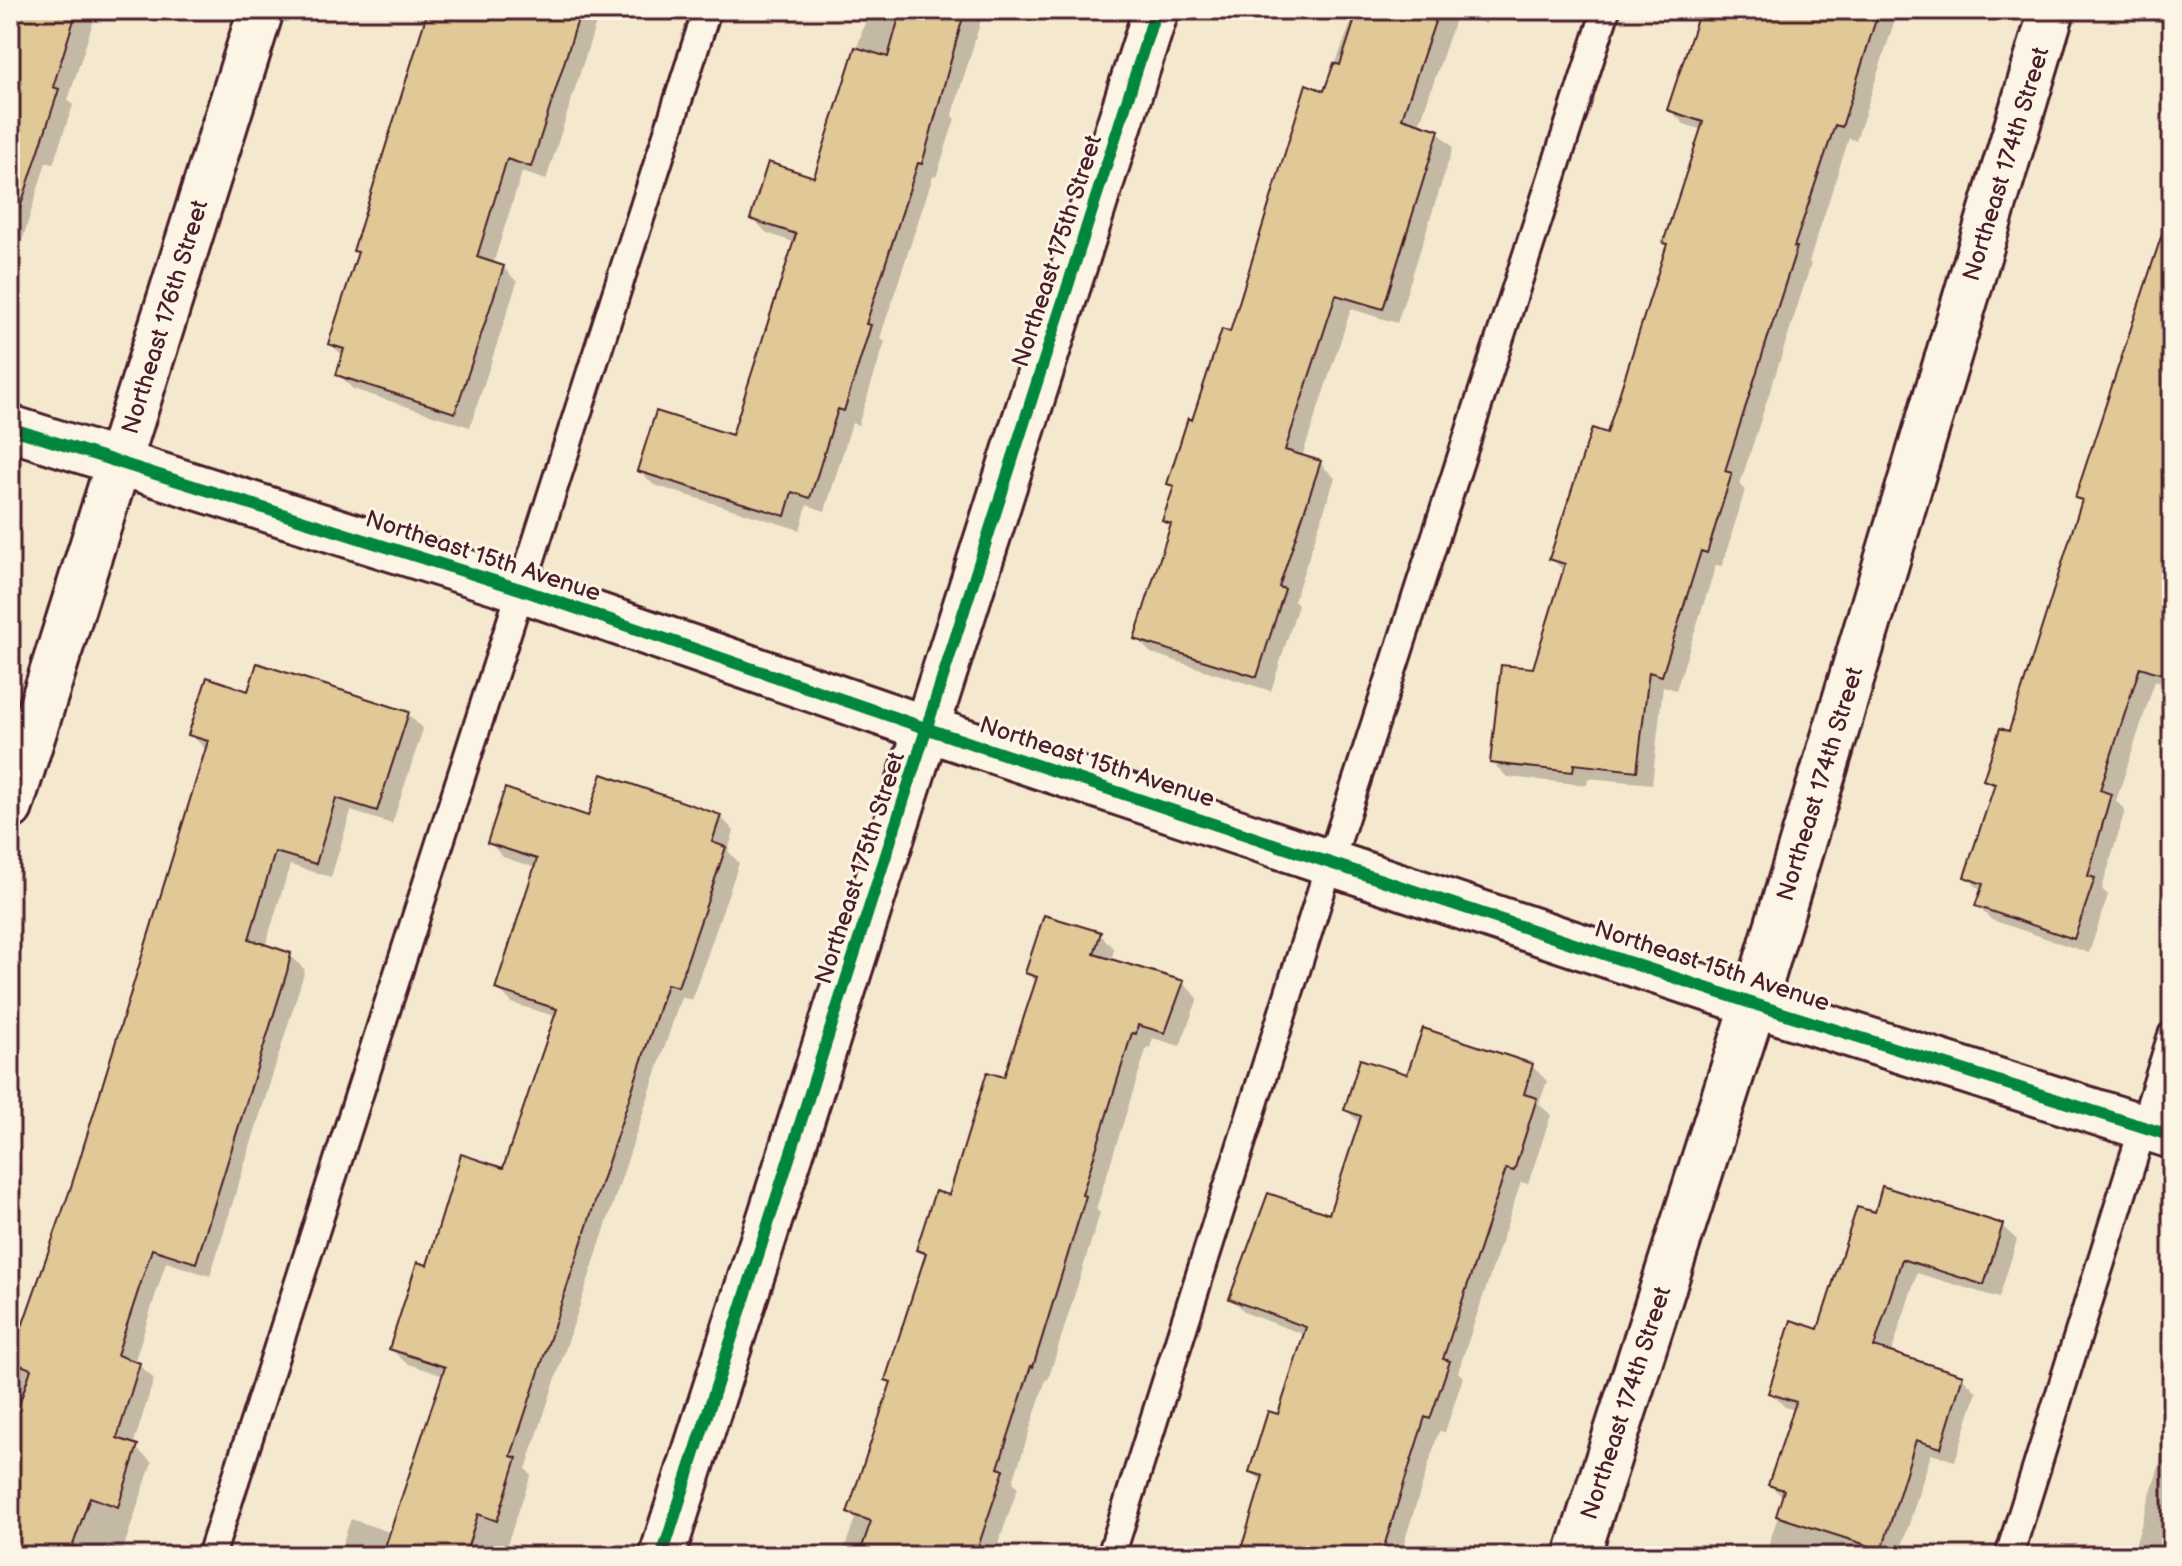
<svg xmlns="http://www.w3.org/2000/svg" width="2182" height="1566" font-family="'Balsamiq Sans',sans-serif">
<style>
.shadow{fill:#0003}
.building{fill:#e0c897;stroke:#4a1f2b;stroke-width:2}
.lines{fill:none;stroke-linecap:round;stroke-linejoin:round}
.lane-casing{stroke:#4a1f2b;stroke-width:32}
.street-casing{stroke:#4a1f2b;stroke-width:50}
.secondary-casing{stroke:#4a1f2b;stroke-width:50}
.lane{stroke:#fcf5e5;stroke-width:26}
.street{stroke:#fcf5e5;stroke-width:44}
.secondary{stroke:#fcf5e5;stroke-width:44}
.cycleway-casing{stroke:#fcf5e5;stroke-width:17}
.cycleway{stroke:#00873e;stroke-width:12}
.labels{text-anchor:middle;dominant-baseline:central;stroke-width:6;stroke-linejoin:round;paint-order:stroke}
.street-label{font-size:24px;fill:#4a1f2b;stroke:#fcf5e5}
</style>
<rect width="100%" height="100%" fill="#f4e8ce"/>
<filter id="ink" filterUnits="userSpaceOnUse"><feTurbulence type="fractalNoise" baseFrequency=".0125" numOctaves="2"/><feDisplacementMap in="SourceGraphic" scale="16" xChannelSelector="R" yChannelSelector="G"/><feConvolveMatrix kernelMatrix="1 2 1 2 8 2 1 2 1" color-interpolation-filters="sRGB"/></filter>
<g filter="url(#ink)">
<path class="shadow" d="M 10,10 L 97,10 L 68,100 L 73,105 L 53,164 L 46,162 L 11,278 Z
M 438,10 L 600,10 L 546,180 L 522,172 L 493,264 L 503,267 L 517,282 L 470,427 L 353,389 L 338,374 L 344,357 L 330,343 L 360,254 L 355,250 Z
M 869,10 L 984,10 L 952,116 L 955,119 L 936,177 L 933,176 L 880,338 L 885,342 L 858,425 L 852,423 L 825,511 L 807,505 L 800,530 L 654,485 L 639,470 L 734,438 L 796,243 L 767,233 L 752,218 L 815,180 Z
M 1356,10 L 1491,10 L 1486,24 L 1457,14 L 1419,125 L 1438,132 L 1453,147 L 1397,323 L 1351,309 L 1302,457 L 1320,463 L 1335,478 L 1294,601 L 1298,605 L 1271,691 L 1151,653 L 1136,638 L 1172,527 L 1165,520 L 1175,489 L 1169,483 L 1232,334 Z
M 1698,10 L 1898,10 L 1856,141 L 1849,138 L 1809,262 L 1811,264 L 1740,484 L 1745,490 L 1722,566 L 1716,565 L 1676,690 L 1663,686 L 1652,784 L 1588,778 L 1587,785 L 1507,777 L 1492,762 L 1534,670 L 1565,572 L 1551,558 L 1608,435 L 1669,246 L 1665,242 L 1702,130 L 1684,124 L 1669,109 L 1701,13 Z
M 2172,224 L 2172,686 L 2155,681 L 2116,801 L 2125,810 L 2102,889 L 2108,895 L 2089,953 L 1992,920 L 1977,906 L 1981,891 L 1966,876 L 1995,789 L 1985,779 L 2010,734 L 2083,503 L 2077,497 L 2146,308 Z
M 249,693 L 408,714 L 423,729 L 392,824 L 351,811 L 331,877 L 290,865 L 265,947 L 290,955 L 305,970 L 210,1276 L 166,1262 L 134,1363 L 139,1365 L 154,1379 L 133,1446 L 152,1462 L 121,1556 L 10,1556 L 10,1382 L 16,1365 L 12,1362 L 74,1185 L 207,750 L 190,734 Z
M 720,816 L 734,831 L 728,851 L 739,863 L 692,1000 L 681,997 L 526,1469 L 531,1475 L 503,1556 L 338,1556 L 351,1519 L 392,1533 L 444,1376 L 406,1363 L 391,1349 L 428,1268 L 504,1170 L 557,1017 L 512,1003 L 498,988 L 536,868 L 503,857 L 489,842 L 589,818 Z
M 1100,934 L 1114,949 L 1111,961 L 1183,983 L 1198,998 L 1180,1046 L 1153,1038 L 1150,1048 L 1147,1047 L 1096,1209 L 1100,1213 L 1048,1380 L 1046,1379 L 1013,1482 L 1018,1487 L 994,1556 L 842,1556 L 855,1518 L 850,1513 L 892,1384 L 887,1379 L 927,1258 L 918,1250 L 950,1198 L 1005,1080 L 1037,983 L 1027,973 Z
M 1424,1030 L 1532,1066 L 1547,1081 L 1539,1104 L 1551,1115 L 1528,1184 L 1521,1182 L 1458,1372 L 1463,1377 L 1445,1432 L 1439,1431 L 1400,1556 L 1241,1556 L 1263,1483 L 1252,1471 L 1280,1417 L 1305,1335 L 1246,1313 L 1232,1299 L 1330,1217 L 1360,1124 L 1346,1110 L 1408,1077 Z
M 1876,1215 L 2002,1226 L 2017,1240 L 1999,1298 L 1917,1273 L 1891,1354 L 1962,1377 L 1977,1392 L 1955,1461 L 1931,1454 L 1899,1556 L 1765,1556 L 1784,1498 L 1770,1485 L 1795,1410 L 1785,1407 L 1770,1392 L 1820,1331 Z
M 2168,1436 L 2172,1437 L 2172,1556 L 2132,1556 Z"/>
<path class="building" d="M 10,10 L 77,10 L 53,87 L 59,89 L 19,211 L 10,210 Z
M 428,10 L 581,10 L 531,167 L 507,159 L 477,257 L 504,266 L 455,413 L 336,375 L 344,349 L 328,344 L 358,252 L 353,251 Z
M 901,10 L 965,10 L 922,164 L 918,163 L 866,324 L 871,325 L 844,411 L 838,409 L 810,498 L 792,492 L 785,516 L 637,471 L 656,411 L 732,435 L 796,234 L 750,219 L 768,162 L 814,177 L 855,47 L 888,57 Z
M 1358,10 L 1439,10 L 1402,118 L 1439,130 L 1383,309 L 1336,295 L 1285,450 L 1321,461 L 1279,587 L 1285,589 L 1257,677 L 1134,639 L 1171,524 L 1162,521 L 1174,486 L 1167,484 L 1188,418 L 1192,420 L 1222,329 L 1230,332 L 1306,84 L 1324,91 L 1334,63 L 1340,65 Z
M 1700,10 L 1879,10 L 1842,127 L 1835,125 L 1794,247 L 1797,247 L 1725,471 L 1732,473 L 1707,553 L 1701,551 L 1662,676 L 1649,672 L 1637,771 L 1574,764 L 1573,772 L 1490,763 L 1501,665 L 1533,668 L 1565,564 L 1549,559 L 1592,428 L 1607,433 L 1667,244 L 1663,243 L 1703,122 L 1667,110 Z
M 2164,228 L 2172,229 L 2172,640 L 2162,674 L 2140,667 L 2100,790 L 2111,794 L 2088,876 L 2095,878 L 2074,939 L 1975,906 L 1983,884 L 1964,877 L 1995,784 L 1983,780 L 2000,728 L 2009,731 L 2082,500 L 2075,498 Z
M 257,663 L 409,712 L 377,811 L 336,798 L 316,864 L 275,852 L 249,939 L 291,953 L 287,972 L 196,1263 L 152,1249 L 117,1355 L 140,1363 L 117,1438 L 138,1445 L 118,1507 L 90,1497 L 69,1556 L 10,1556 L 10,1432 L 31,1369 L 10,1361 L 72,1184 L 208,741 L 188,735 L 207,677 L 248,691 Z
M 602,774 L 721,815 L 712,842 L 726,847 L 678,987 L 667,984 L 511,1456 L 517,1458 L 497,1521 L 478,1514 L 465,1556 L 382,1556 L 445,1367 L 389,1349 L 417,1262 L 427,1265 L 461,1154 L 503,1168 L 557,1009 L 495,989 L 537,859 L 487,843 L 505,788 L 588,816 Z
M 1044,915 L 1101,932 L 1094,954 L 1184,981 L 1165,1033 L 1138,1025 L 1136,1034 L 1132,1033 L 1082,1195 L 1086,1196 L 1033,1367 L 1031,1366 L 998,1468 L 1004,1470 L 975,1556 L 859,1556 L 871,1521 L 847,1513 L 891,1382 L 885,1380 L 926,1253 L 916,1250 L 935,1191 L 949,1195 L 987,1072 L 1004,1077 L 1037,977 L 1025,973 Z
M 1423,1028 L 1533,1064 L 1524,1094 L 1537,1098 L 1514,1171 L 1506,1169 L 1443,1359 L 1450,1361 L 1430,1419 L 1425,1417 L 1381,1556 L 1239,1556 L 1263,1476 L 1249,1472 L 1268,1411 L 1278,1414 L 1306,1327 L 1229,1299 L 1268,1193 L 1329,1214 L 1361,1116 L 1344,1110 L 1360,1059 L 1407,1074 Z
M 1882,1186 L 2003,1224 L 1984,1285 L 1902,1259 L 1874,1347 L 1963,1375 L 1941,1448 L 1916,1440 L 1882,1550 L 1776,1516 L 1784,1490 L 1768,1485 L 1796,1402 L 1768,1393 L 1791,1320 L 1818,1329 L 1857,1207 L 1875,1212 Z"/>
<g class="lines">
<g class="lane-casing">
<path id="lane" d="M 211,1556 L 707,10
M 1111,1556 L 1330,863 L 1606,10
M 2009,1556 L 2172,1035"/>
</g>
<g class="street-casing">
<path id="street" d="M 10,807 L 261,10
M 662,1556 L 1156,10
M 1577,1556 L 1754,1004 L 2052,10"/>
</g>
<g class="secondary-casing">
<path id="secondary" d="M 10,428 L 523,590 L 928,729 L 1754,1004 L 2172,1136"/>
</g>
<use href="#lane" class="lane"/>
<use href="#street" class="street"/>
<use href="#secondary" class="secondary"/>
<g class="cycleway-casing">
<path id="cycleway" d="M 10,428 L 523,590 L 928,729 L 1754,1004 L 2172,1136
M 662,1556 L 1156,10"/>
</g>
<use href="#cycleway" class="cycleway"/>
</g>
</g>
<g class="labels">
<g class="street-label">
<text transform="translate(2006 164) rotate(-73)">Northeast 174th Street</text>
<text transform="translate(1057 251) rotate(-72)">Northeast 175th Street</text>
<text transform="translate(165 317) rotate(-73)">Northeast 176th Street</text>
<text transform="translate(483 556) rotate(18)">Northeast 15th Avenue</text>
<text transform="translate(1097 762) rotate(18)">Northeast 15th Avenue</text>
<text transform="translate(1820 784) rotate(-73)">Northeast 174th Street</text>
<text transform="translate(860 868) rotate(-72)">Northeast 175th Street</text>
<text transform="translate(1712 966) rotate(18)">Northeast 15th Avenue</text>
<text transform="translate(1626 1403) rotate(-72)">Northeast 174th Street</text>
</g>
</g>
<rect width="2182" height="1566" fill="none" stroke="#fcf5e5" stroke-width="40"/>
<rect x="20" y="20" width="2142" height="1526" fill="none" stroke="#4a1f2b" stroke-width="3" filter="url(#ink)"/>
</svg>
